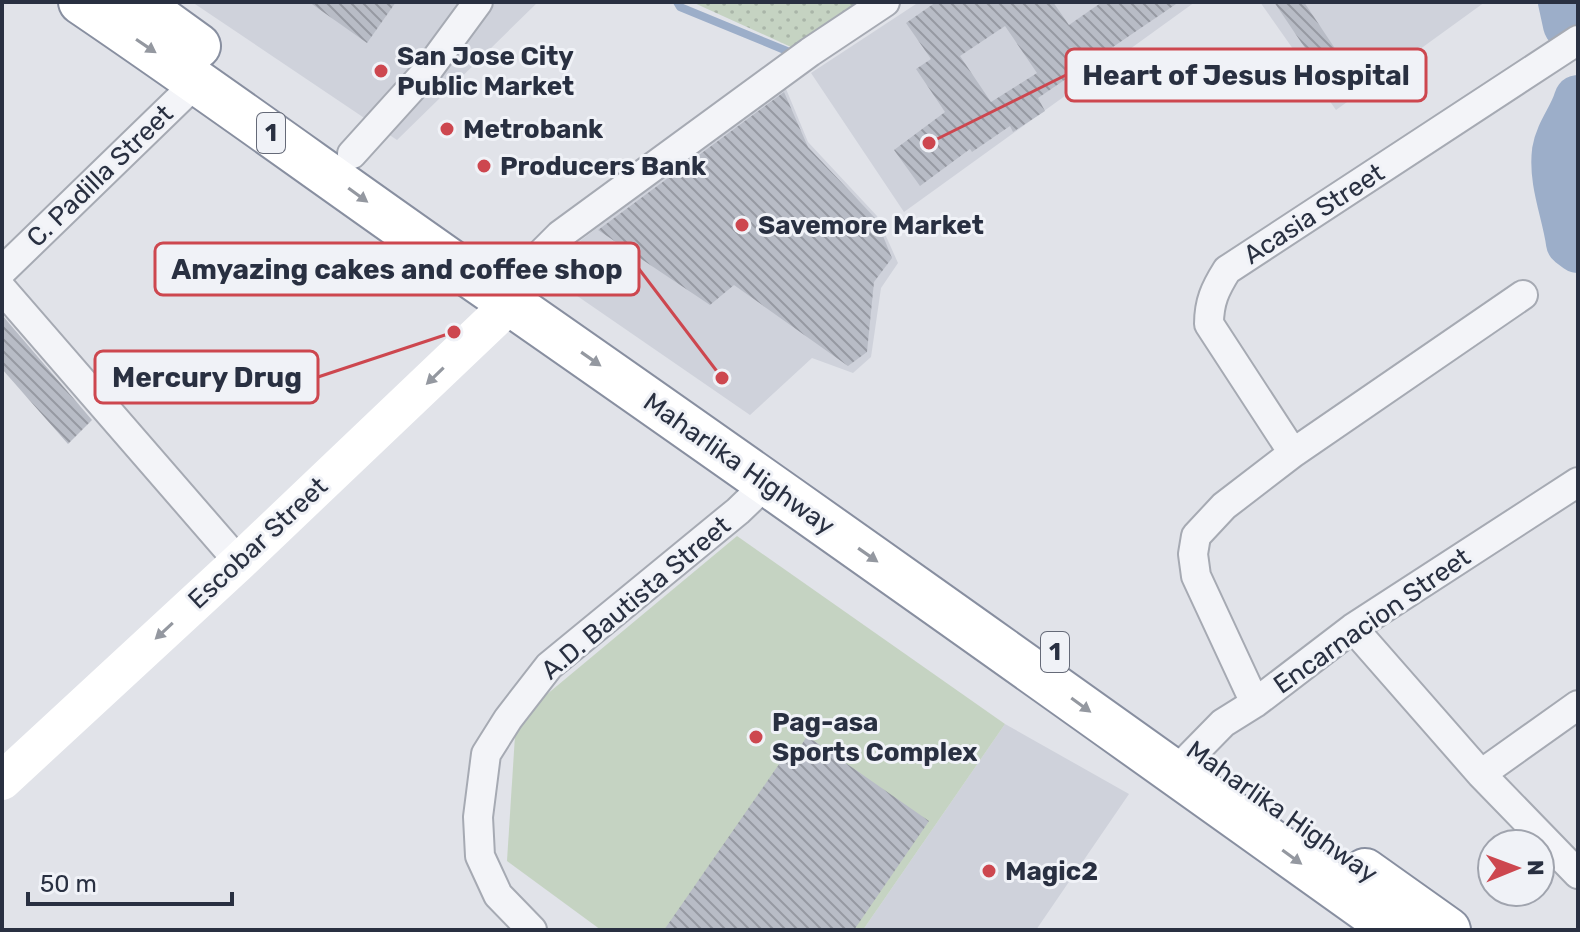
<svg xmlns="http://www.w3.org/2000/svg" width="1580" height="932" font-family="Rubik,sans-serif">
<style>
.built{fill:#cfd2db}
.park{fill:url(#park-dots)}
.pitch{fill:#c5d3c2}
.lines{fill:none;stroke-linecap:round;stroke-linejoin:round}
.stream{stroke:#9caec9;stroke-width:8}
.river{stroke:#9caec9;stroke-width:48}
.building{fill:url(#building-back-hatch);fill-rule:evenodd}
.street-casing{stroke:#a6aab3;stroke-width:32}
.highway-casing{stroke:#888fa0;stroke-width:48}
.street{stroke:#f3f4f8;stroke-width:28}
.secondary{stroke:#fff;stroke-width:38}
.highway{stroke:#fff;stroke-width:44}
.oneway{fill:#9498a0}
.poi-dot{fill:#cd474f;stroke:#f0f2f7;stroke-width:3}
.labels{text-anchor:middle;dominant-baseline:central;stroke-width:6;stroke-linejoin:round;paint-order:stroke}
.shield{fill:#f0f2f7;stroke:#656a78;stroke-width:2}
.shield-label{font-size:24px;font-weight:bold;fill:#293041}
.poi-label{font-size:26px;font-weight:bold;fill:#293041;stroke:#f0f2f7;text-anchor:start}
.street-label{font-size:26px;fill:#293041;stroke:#f0f2f7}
.leader{fill:none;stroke:#cd474f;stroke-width:3}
.callout-dot{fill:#cd474f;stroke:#f0f2f7;stroke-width:3}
.callout{fill:#f0f2f7;stroke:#cd474f;stroke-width:3}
.callout-label{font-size:28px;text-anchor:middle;font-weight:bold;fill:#293041}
</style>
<defs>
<pattern id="park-dots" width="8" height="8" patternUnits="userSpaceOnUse" patternTransform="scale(2)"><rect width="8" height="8" fill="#c5d3c2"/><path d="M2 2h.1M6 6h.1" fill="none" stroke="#a9b5a8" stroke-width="1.8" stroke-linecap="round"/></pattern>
<pattern id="building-back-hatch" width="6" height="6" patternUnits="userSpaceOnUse" patternTransform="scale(2)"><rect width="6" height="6" fill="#b8bcc6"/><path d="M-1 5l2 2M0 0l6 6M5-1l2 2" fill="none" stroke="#9699a2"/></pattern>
</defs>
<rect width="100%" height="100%" fill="#e1e3e9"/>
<path class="built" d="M 192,2 L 538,2 L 397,140 Z
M 919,2 L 1195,2 L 904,212 L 811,73 Z
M 1260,2 L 1485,2 L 1336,110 Z
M 784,84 L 808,142 L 877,216 L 898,263 L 881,288 L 871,357 L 853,373 L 812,358 L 750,415 L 541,271 Z
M 1005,724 L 1129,794 L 1036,930 L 863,930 Z"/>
<path class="park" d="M 692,2 L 860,2 L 791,47 Z"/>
<path class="pitch" d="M 737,536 L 1005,724 L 863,930 L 601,930 L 507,861 L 516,720 Z"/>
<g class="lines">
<path class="stream" d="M 677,2 L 680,7 L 787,51"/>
<path class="river" d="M 1562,2 L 1567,25
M 1578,99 C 1573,117 1559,132 1556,151 C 1552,182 1566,213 1570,243 L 1578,249"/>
</g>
<path class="building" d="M 309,2 L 396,2 L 367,43 Z
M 936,2 L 1053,2 L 1069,25 L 1102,2 L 1179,2 L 1038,98 L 1045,111 L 1013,132 L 1010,126 L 972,152 L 970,149 L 920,186 L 894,150 L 945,112 L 916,69 L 931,59 L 906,23 ZM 1005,26 L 1037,73 L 991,102 L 960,56 Z
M 1274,2 L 1304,2 L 1360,86 L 1340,100 Z
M 784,92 L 808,147 L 876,219 L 892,258 L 874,282 L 867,352 L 848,366 L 734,285 L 710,305 L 598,230 Z
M 2,315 L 92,420 L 68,444 L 2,369 Z
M 807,736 L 929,821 L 854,930 L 664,930 L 793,744 L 799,749 Z"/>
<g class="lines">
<g class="street-casing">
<path id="street" d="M 352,154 L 428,70 L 478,2
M 2,271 L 198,81
M 521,274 L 560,235 L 810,52 L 885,2
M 2,289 L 239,562
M 1293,453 L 1209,324 C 1209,302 1215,289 1227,270 L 1578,40
M 1353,628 L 1481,774 L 1578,874
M 1255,703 L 1196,576 L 1193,554 L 1196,536 L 1224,506 L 1293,453 L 1523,295
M 1175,772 L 1223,723 L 1255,703 L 1353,628 L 1578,482
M 1481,774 L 1578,705
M 532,930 L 498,895 L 480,856 L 478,817 L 486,754 L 508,719 L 549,666 L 738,511 L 766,484"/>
</g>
<g class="highway-casing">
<path id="highway" d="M 81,2 C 208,88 332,179 458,267 C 772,485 1083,707 1395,930
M 137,2 L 198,46
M 1365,871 L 1448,930"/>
</g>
<use href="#street" class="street"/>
<path class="secondary" d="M 2,781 L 239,562 L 511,303 L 521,274"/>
<use href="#highway" class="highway"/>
</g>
<defs><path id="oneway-solid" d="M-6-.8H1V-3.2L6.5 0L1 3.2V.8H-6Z" transform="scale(2)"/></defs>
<g class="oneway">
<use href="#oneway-solid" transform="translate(146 46) rotate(34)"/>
<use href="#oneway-solid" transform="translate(358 195) rotate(36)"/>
<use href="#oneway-solid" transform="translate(591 359) rotate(35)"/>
<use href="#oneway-solid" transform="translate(435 376) rotate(136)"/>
<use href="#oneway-solid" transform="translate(868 555) rotate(35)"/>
<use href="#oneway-solid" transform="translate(164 631) rotate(137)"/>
<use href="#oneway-solid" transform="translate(1081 705) rotate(36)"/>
<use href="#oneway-solid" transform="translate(1292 857) rotate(36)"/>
</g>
<g class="poi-dot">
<circle cx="381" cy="71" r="8"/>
<circle cx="447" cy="129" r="8"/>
<circle cx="484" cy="166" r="8"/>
<circle cx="742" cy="225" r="8"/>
<circle cx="756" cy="737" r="8"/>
<circle cx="989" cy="871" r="8"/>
</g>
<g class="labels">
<g class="shield">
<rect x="257" y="113" width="28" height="40" rx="6"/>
<rect x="1041" y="632" width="28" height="40" rx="6"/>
</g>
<g class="shield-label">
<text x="271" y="133">1</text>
<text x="1055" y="652">1</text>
</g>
<g class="poi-label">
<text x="397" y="56">San Jose City<tspan x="397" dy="30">Public Market</tspan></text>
<text x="463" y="129">Metrobank</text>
<text x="500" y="166">Producers Bank</text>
<text x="758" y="225">Savemore Market</text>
<text x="772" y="722">Pag-asa<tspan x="772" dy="30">Sports Complex</tspan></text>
<text x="1005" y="871">Magic2</text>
</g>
<g class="street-label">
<text transform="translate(100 176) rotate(-44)">C. Padilla Street</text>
<text transform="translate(1314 214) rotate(-33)">Acasia Street</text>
<text transform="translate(739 464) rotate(35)">Maharlika Highway</text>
<text transform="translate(258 543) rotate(-43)">Escobar Street</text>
<text transform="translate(636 598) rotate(-40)">A.D. Bautista Street</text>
<text transform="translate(1372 621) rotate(-35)">Encarnacion Street</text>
<text transform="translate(1282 812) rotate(35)">Maharlika Highway</text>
</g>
</g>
<path class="leader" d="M929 143L1066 75M722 378L639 269M454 332L318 377"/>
<g class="callout-dot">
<circle cx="929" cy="143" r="8"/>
<circle cx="722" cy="378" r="8"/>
<circle cx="454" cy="332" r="8"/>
</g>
<g class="callout">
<rect x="1066" y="49" width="360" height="52" rx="8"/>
<rect x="155" y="243" width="484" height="52" rx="8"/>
<rect x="95" y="351" width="223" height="52" rx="8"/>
</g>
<g class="callout-label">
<text x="1246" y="85">Heart of Jesus Hospital</text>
<text x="397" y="279">Amyazing cakes and coffee shop</text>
<text x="207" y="387">Mercury Drug</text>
</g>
<rect width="1580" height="932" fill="none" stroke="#293041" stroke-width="8"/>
<g transform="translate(1516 868) rotate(89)"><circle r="38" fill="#f0f2f7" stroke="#a0a4ae" stroke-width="2"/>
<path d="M0-6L14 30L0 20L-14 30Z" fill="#cd474f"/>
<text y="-12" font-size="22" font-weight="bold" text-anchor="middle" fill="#293041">N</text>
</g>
<path d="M28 892v12h204v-12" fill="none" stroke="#293041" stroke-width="4"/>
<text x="40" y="892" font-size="24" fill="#293041" stroke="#f0f2f7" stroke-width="6" paint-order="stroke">50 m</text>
</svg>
